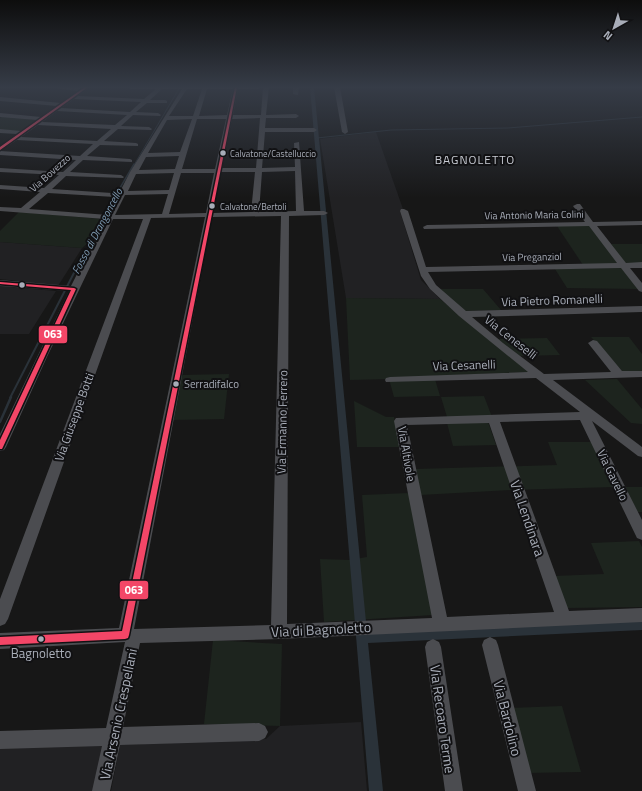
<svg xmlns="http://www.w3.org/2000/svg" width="642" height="791" font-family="'Titillium Web',sans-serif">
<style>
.built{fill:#212123}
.green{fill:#1d241e}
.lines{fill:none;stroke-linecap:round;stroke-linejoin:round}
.stream-far3{stroke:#2a3239;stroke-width:1}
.stream-far2{stroke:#2a3239;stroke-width:1.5}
.stream-far1{stroke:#2a3239;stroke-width:2}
.stream{stroke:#2a3239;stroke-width:2.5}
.canal{fill:#2a3239;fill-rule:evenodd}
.minor{fill:#4b4c50;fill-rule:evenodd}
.bus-1-casing{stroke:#111113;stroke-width:3}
.bus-1{fill:#f34667;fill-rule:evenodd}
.bus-dot{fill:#a8adb8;stroke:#111113;stroke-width:1.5}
.labels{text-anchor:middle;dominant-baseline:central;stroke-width:4;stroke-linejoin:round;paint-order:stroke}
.far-bus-label{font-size:9px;fill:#a8adb8;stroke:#111113;text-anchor:start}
.far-street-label{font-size:10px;fill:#a8adb8;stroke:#111113}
.far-water-label{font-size:11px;font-style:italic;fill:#7f9bb3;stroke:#111113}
.bus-label{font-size:11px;fill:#a8adb8;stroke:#111113;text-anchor:start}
.far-quarter-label{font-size:12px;letter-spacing:1px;fill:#c9ccd4;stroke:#111113}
.street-label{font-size:12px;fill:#a8adb8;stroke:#111113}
.near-bus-label{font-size:13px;fill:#a8adb8;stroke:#111113}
.near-street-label{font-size:14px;fill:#a8adb8;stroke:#111113}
.line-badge{stroke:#111113;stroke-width:1.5}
.badge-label{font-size:11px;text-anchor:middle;font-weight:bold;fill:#fff}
</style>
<rect width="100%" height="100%" fill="#171717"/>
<path class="built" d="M 376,132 L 403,209 L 400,211 L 421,280 L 440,299 L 346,298 L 320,139 Z
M 0,242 L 82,248 L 58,286 L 0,279 Z
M 0,286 L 56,291 L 29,334 L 0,334 Z
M 361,722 L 367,791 L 111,791 L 120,745 L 266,739 L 280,726 Z
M 0,744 L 104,744 L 93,791 L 0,791 Z"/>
<path class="green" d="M 3,116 L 38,120 L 21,132 L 0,130 L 0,118 Z
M 19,212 L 102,219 L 89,242 L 82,248 L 0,242 L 0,231 Z
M 590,225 L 620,265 L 583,265 L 557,226 Z
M 611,244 L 642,244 L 642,264 L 626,264 Z
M 622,268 L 638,289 L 567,288 L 555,269 Z
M 439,289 L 483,289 L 501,310 L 464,311 Z
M 346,298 L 440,299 L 531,372 L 434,376 L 440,396 L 394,397 L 389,379 L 350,380 Z
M 591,337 L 629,337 L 642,354 L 642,371 L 622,371 Z
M 547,338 L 560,355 L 520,356 L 497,339 Z
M 229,374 L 224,419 L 173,420 L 181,375 Z
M 617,379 L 642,409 L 642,424 L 631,423 L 585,380 Z
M 484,396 L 492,417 L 447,417 L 441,397 Z
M 354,401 L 386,417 L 394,417 L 401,447 L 357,447 Z
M 488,422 L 496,445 L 453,446 L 447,423 Z
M 548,442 L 592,442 L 614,487 L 511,490 L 420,495 L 416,469 L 557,465 Z
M 622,487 L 642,487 L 642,512 L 637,512 Z
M 409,493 L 433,615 L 324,622 L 320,559 L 350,560 L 367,557 L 362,495 Z
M 639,541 L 642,547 L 642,607 L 567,608 L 554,576 L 604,574 L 591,543 Z
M 213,640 L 282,644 L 280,726 L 204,724 Z
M 562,706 L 581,772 L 526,773 L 510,708 Z"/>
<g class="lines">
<path class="stream-far3" d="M 317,138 L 391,130 L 508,128 L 642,117
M 134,165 L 180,87"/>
<path class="stream-far2" d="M 78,266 L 110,205 L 134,164"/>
<path class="stream-far1" d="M 10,398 L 78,265"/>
<path class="stream" d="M 0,422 L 11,397"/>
<path class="canal" d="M 310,87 L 314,87 L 367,632 L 642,620 L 642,630 L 368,643 L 383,791 L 369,791 Z"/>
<path class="minor" d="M 46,87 L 82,88 L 90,87 L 78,96 L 144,99 L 156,89 L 131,89 L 128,87 L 262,87 L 259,89 L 238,89 L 233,115 L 261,115 L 263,87 L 269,87 L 266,115 L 296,114 L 299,116 L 296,118 L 266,118 L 265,128 L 314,128 L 317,130 L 314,132 L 265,132 L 262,168 L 295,167 L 294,143 L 299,142 L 304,211 L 324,211 L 328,213 L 324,215 L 289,216 L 287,624 L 432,618 L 394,421 L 396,418 L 580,412 L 536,378 L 386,382 L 385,380 L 386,378 L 390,377 L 528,372 L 459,316 L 430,289 L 421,276 L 400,211 L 401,209 L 404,209 L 408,211 L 426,267 L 617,263 L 589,226 L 424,229 L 423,227 L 427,225 L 585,222 L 573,206 L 577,204 L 580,204 L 593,222 L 642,221 L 642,225 L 597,226 L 626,263 L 642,262 L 642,268 L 630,268 L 642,283 L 642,292 L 639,291 L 621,268 L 428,272 L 436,285 L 466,311 L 642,306 L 642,312 L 472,317 L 503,343 L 544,374 L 611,372 L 588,343 L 593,340 L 597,341 L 622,371 L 642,371 L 642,377 L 553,380 L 642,447 L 642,457 L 638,456 L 592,421 L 642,520 L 642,540 L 637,538 L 580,420 L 500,422 L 569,611 L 642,608 L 642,622 L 279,639 L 140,643 L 123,727 L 259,723 L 265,726 L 268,732 L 265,738 L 259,741 L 120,745 L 110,791 L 92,791 L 102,746 L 0,749 L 0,731 L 106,728 L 125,642 L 0,649 L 0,633 L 119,628 L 205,217 L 151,218 L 8,619 L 5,624 L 0,626 L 0,599 L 143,219 L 113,219 L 47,357 L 6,447 L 4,450 L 0,451 L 0,434 L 69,291 L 0,286 L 0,280 L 71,286 L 105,219 L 0,211 L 0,207 L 21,208 L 40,192 L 0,189 L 0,185 L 44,188 L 59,175 L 0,172 L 0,168 L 63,172 L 76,160 L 0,155 L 0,151 L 80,156 L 93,144 L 17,140 L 0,151 L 0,146 L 17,134 L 0,133 L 0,129 L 21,131 L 37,120 L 0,117 L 0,113 L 41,117 L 57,106 L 0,101 L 0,97 L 61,103 L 78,91 ZM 162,89 L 182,89 L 130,172 L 108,215 L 29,209 L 48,193 L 115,197 L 115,193 L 112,193 L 52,189 L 66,176 L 123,178 L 124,177 L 121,175 L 70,172 L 83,160 L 132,162 L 132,160 L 130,159 L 87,156 L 100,145 L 138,146 L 138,144 L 136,143 L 104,141 L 118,129 L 151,130 L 152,129 L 149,127 L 121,126 L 133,115 L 160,116 L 161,115 L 158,113 L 136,112 L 147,103 L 167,103 L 167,101 L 165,100 L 150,100 ZM 187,89 L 202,89 L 193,116 L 169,116 ZM 207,89 L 233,89 L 227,115 L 199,116 ZM 74,99 L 141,102 L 130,112 L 61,108 ZM 57,111 L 127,115 L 115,125 L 42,122 ZM 260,118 L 256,168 L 222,168 L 232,119 ZM 192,119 L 180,152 L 148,153 L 167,120 ZM 197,119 L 226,119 L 215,169 L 182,169 ZM 38,125 L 111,129 L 97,141 L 21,137 ZM 179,156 L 175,169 L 139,170 L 146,157 ZM 295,171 L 296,211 L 259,212 L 262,172 ZM 221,172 L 255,172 L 251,212 L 213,213 ZM 174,173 L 169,190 L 128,191 L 136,174 ZM 181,173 L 214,173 L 206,213 L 169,214 ZM 168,194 L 162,214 L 115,215 L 125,195 ZM 281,216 L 271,625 L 134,629 L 212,217 ZM 489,423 L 554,612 L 447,617 L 407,425 Z
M 293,87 L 299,87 L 298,95 L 293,94 Z
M 334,87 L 340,87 L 348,132 L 345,134 L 342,132 Z
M 490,637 L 496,640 L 498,645 L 536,791 L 518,791 L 482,645 L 484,640 Z
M 433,639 L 439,642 L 441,647 L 463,791 L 445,791 L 425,647 L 427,642 Z"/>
<g class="bus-1-casing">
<path id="bus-1" d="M 85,87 L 88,87 L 0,150 L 0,147 Z
M 235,87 L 237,87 L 129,635 L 128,638 L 125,639 L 0,645 L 0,637 L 122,631 Z
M 0,282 L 74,288 L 76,289 L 3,447 L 2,449 L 0,449 L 0,440 L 71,290 L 0,284 Z"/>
</g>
<use href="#bus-1" class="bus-1"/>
</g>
<linearGradient id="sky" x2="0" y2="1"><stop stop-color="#0d0d0d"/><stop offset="0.44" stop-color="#363c47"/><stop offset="1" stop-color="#363c47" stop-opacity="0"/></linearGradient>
<rect width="642" height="198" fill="url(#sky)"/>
<g class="bus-dot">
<circle cx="223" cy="153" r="3.5"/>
<circle cx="212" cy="206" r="3.5"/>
<circle cx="22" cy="285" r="3.5"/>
<circle cx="176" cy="384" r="3.5"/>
<circle cx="41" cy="639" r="3.5"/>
</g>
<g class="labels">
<g class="far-bus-label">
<text x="230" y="153">Calvatone/Castelluccio</text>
<text x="220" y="206">Calvatone/Bertoli</text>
</g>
<g class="far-street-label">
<text transform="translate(50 173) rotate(-42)">Via Bovezzo</text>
<text transform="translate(534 215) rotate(-1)">Via Antonio Maria Colini</text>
<text transform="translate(532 257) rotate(-1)">Via Preganziol</text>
</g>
<g class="far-water-label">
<text transform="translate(97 231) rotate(-62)">Fosso di Drangoncello</text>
</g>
<g class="bus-label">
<text x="184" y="384">Serradifalco</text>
</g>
<g class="far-quarter-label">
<text x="475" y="159">BAGNOLETTO</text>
</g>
<g class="street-label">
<text transform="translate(552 300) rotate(-2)">Via Pietro Romanelli</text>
<text transform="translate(511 337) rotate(38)">Via Ceneselli</text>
<text transform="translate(464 365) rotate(-2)">Via Cesanelli</text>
<text transform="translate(74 417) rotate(-70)">Via Giuseppe Botti</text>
<text transform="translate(282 422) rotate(-89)">Via Ermanno Ferrero</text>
<text transform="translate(407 454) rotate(80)">Via Altivole</text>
<text transform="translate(613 475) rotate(64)">Via Gavello</text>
</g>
<g class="near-bus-label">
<text x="41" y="653">Bagnoletto</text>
</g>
<g class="near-street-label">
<text transform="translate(528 518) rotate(71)">Via Lendinara</text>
<text transform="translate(321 629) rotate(-3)">Via di Bagnoletto</text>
<text transform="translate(118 714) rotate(-78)">Via Arsenio Crespellani</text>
<text transform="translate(508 718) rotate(76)">Via Bardolino</text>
<text transform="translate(443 719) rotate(82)">Via Recoaro Terme</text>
</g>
</g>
<g class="line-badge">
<rect x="38" y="325" width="30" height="19" rx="4" fill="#f34667"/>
<rect x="119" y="580" width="30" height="20" rx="4" fill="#f34667"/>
</g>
<g class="badge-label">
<text x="53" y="338">063</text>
<text x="134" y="594">063</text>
</g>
<g transform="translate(614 28) rotate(219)" stroke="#111113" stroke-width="3" paint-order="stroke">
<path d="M0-3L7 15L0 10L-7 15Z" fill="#a8adb8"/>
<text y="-6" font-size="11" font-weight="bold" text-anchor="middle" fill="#a8adb8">N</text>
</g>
</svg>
